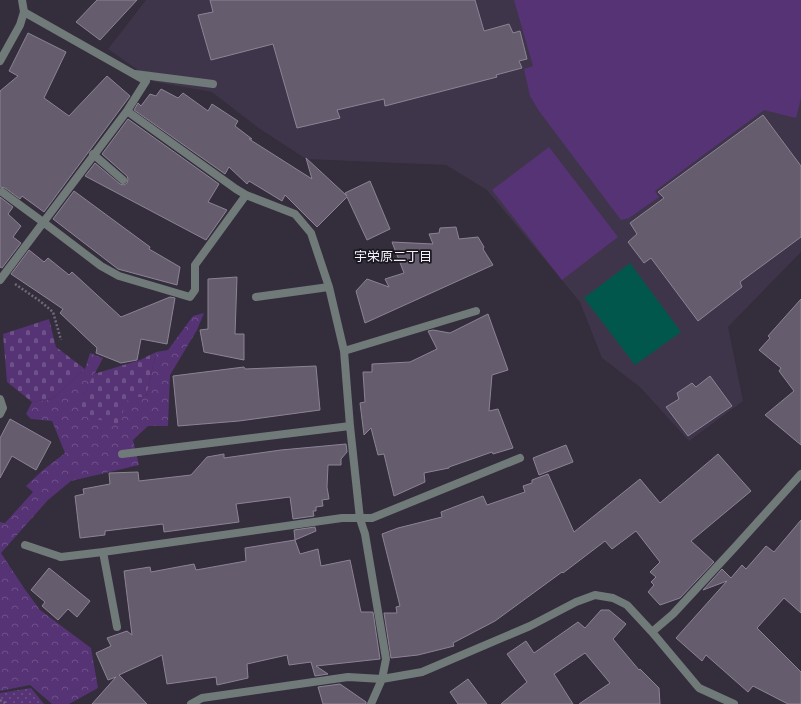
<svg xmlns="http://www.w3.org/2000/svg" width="801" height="704" font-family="'Roboto Serif','Noto Sans JP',serif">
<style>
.built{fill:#3f354a}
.grass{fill:url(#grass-dots)}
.forest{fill:url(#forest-crowns)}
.cemetery{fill:url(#cemetery-stones)}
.pitch{fill:#563375}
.water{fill:#02574c}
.building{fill:#655d6e;stroke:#8c8495}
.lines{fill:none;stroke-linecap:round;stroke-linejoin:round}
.path{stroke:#6f6977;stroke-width:2.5;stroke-dasharray:2 2;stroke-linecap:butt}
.service{stroke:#707a78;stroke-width:8}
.minor{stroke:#707a78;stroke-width:8}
.labels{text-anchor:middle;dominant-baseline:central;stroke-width:3.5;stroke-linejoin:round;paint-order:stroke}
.neighbourhood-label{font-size:13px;fill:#f3eff9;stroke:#1a171e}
</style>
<defs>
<pattern id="grass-dots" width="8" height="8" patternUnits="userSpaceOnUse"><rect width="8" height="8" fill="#563375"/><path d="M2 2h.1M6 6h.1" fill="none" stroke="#6f5189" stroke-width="1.8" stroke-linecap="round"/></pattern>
<pattern id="forest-crowns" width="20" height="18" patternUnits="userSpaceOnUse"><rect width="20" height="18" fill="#563375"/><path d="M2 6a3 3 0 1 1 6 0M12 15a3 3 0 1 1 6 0" fill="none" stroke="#6f5189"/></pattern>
<pattern id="cemetery-stones" width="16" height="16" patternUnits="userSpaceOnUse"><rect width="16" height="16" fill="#563375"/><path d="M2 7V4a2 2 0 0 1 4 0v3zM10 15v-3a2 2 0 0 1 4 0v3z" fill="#6f5189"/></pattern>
</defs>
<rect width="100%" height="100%" fill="#342d3c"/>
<path class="built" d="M 146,0 L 801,0 L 801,252 L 728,327 L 743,401 L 689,441 L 640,387 L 602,358 L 580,302 L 487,190 L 446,165 L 306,159 L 260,129 L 212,92 L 155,82 L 108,49 Z"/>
<path class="grass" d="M 31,688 L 44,704 L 0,704 L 0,693 Z"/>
<path class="forest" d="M 204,313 L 197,330 L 170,375 L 168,426 L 148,426 L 133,440 L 139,465 L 71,481 L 48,500 L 1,553 L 24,588 L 40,610 L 91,648 L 98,688 L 69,704 L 52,704 L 30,685 L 0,691 L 0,522 L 5,523 L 33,492 L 26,486 L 43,470 L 65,453 L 52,421 L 31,419 L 26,414 L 32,402 L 52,399 L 85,369 L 90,353 L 103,358 L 83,396 L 146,397 L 156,352 L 168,350 L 193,316 Z"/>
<path class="cemetery" d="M 49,319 L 56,347 L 85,369 L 52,399 L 32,402 L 7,382 L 3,334 Z
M 156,352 L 146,397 L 129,397 L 118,424 L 78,415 L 83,396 L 94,374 L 140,360 Z"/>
<path class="pitch" d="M 514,0 L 801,0 L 801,98 L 796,118 L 764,110 L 655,191 L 659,197 L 629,218 L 621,220 L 539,111 L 530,96 L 524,69 L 533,66 Z
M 549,147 L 618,237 L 562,280 L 492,190 Z"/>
<path class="water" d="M 630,263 L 681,332 L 635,365 L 584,298 Z"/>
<path class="building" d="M 97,0 L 137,0 L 100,40 L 76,22 Z
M 210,0 L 475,0 L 484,31 L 509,24 L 513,33 L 520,31 L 527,59 L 519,61 L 522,68 L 496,75 L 497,77 L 385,106 L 384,99 L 337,110 L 340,118 L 297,128 L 273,44 L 211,60 L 198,15 L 213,12 Z
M 28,33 L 66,52 L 44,98 L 69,116 L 107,76 L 130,96 L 44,212 L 22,196 L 20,199 L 5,188 L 0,187 L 0,91 L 18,76 L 9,71 Z
M 161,89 L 178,98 L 183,93 L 208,111 L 212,104 L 238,121 L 235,126 L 252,139 L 249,139 L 312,179 L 306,158 L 347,196 L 345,193 L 370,181 L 390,229 L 367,240 L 347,197 L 317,227 L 285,195 L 282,201 L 249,181 L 247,184 L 229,167 L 225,174 L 134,110 L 138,103 L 141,106 L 150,94 L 156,96 Z
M 763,115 L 801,166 L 801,237 L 740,282 L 742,287 L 698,321 L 651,258 L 644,263 L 628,242 L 637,234 L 630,223 L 664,198 L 658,192 Z
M 128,119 L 219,184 L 208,202 L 227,210 L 206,240 L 85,176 L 95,163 L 120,184 L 124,185 L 127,183 L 128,179 L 127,176 L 102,154 Z
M 74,191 L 150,247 L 149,249 L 180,267 L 177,285 L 118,269 L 53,219 Z
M 0,197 L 13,207 L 8,214 L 21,226 L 13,237 L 21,243 L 2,268 L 0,267 Z
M 456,227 L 459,239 L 478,237 L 484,247 L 483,249 L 493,265 L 365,323 L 356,291 L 367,279 L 389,287 L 385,279 L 404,273 L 392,242 L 433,244 L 429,234 L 439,233 L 440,228 Z
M 29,250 L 44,262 L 48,258 L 69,275 L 72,272 L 121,317 L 170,297 L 175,298 L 167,344 L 141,339 L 137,360 L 121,363 L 96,353 L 97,348 L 60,313 L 63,309 L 11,274 Z
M 237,277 L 235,334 L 244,334 L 244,360 L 204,352 L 200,330 L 208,329 L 208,279 Z
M 801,299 L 801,445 L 765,415 L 794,391 L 779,371 L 781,368 L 759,350 L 770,338 L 768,336 Z
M 488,314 L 508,370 L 492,375 L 489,411 L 498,409 L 513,448 L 493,454 L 492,452 L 449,467 L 449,468 L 424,473 L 425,482 L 394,496 L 384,454 L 378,455 L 371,428 L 364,435 L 360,403 L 365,402 L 363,372 L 372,372 L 372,364 L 410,362 L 437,349 L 428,331 L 433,330 L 450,333 Z
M 316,366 L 320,410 L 239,421 L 178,426 L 173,376 L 244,367 L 245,369 Z
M 710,376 L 732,406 L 688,436 L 666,407 L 679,399 L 677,393 L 692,383 L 696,387 Z
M 10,419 L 51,442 L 36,470 L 12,456 L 0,478 L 0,438 Z
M 346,444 L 347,452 L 341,459 L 341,465 L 328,465 L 327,487 L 329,499 L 322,500 L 323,506 L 316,507 L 316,511 L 313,511 L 314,516 L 293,519 L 290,497 L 236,504 L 239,522 L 164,532 L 163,524 L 105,531 L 105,535 L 80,538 L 75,496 L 84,494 L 83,489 L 110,484 L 109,473 L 138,472 L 139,481 L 191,475 L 207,457 L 224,454 L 224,458 L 281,450 Z
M 566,445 L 573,462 L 539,475 L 533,458 Z
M 718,454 L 751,491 L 691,541 L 714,562 L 680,598 L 660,605 L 648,592 L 654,585 L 651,582 L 656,577 L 650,572 L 660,562 L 636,531 L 612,549 L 605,541 L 563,573 L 562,572 L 495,621 L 453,643 L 454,646 L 418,655 L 391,658 L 384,613 L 397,613 L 396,607 L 400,606 L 382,534 L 398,528 L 442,517 L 441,512 L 483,496 L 487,505 L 525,492 L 523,486 L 532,483 L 532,480 L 548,474 L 574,532 L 640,479 L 660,503 Z
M 801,520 L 801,613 L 784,598 L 757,628 L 801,672 L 801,704 L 788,704 L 753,686 L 748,692 L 706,655 L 702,661 L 676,638 L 727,581 L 703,590 L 722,569 L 731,578 L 742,565 L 746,569 L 766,546 L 774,552 Z
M 315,527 L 316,531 L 295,540 L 300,554 L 318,549 L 321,566 L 350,560 L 361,612 L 373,612 L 380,659 L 316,666 L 328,674 L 315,676 L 311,662 L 289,665 L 287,655 L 247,664 L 248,678 L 217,685 L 216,677 L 167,684 L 162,655 L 119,675 L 147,704 L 92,704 L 116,677 L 108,680 L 96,653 L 111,646 L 107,638 L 127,631 L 132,635 L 124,571 L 150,567 L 151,572 L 194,564 L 196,570 L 246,561 L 245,548 L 295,540 L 294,530 Z
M 49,568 L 90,601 L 77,617 L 68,609 L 58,620 L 42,606 L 45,602 L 31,590 Z
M 601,610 L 609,610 L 626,624 L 613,639 L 639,670 L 640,669 L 659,688 L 660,704 L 579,704 L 610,683 L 585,653 L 554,674 L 573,704 L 501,704 L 527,682 L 507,654 L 526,641 L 534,653 L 578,622 L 585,628 Z
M 468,679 L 487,704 L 458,704 L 450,692 Z
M 340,684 L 366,702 L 366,704 L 323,704 L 318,687 Z"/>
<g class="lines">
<path class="path" d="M 15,284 L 40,301 L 53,312 L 61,340
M 0,700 L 7,704"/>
<path class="service" d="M 135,74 L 213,84
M 25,545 L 61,557"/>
<path class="minor" d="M 0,61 L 20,25 L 24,12 L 22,0
M 127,111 L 236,189 L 246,195 L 295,214 L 311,233 L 329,287 L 344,351 L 350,426 L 360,519 L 365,534 L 386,659 L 382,679 L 371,704
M 93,154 L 123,180
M 2,192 L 43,222 L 101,266 L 119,276 L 190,297 L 195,290 L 195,265 L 246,195
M 0,280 L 127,111 L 146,81 L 24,12
M 256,297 L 329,287
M 344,351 L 476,311
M 0,399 L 3,408 L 0,414
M 122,454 L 350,426
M 103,552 L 117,627
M 61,557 L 103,552 L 342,518 L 372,518 L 520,458
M 652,632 L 673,614 L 736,546 L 801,474
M 191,704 L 202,698 L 348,677 L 382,679 L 422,672 L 530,626 L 576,602 L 595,595 L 613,598 L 627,605 L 652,632 L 699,688 L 734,704"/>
</g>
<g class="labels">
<g class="neighbourhood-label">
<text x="393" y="256">宇栄原二丁目</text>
</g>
</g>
</svg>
